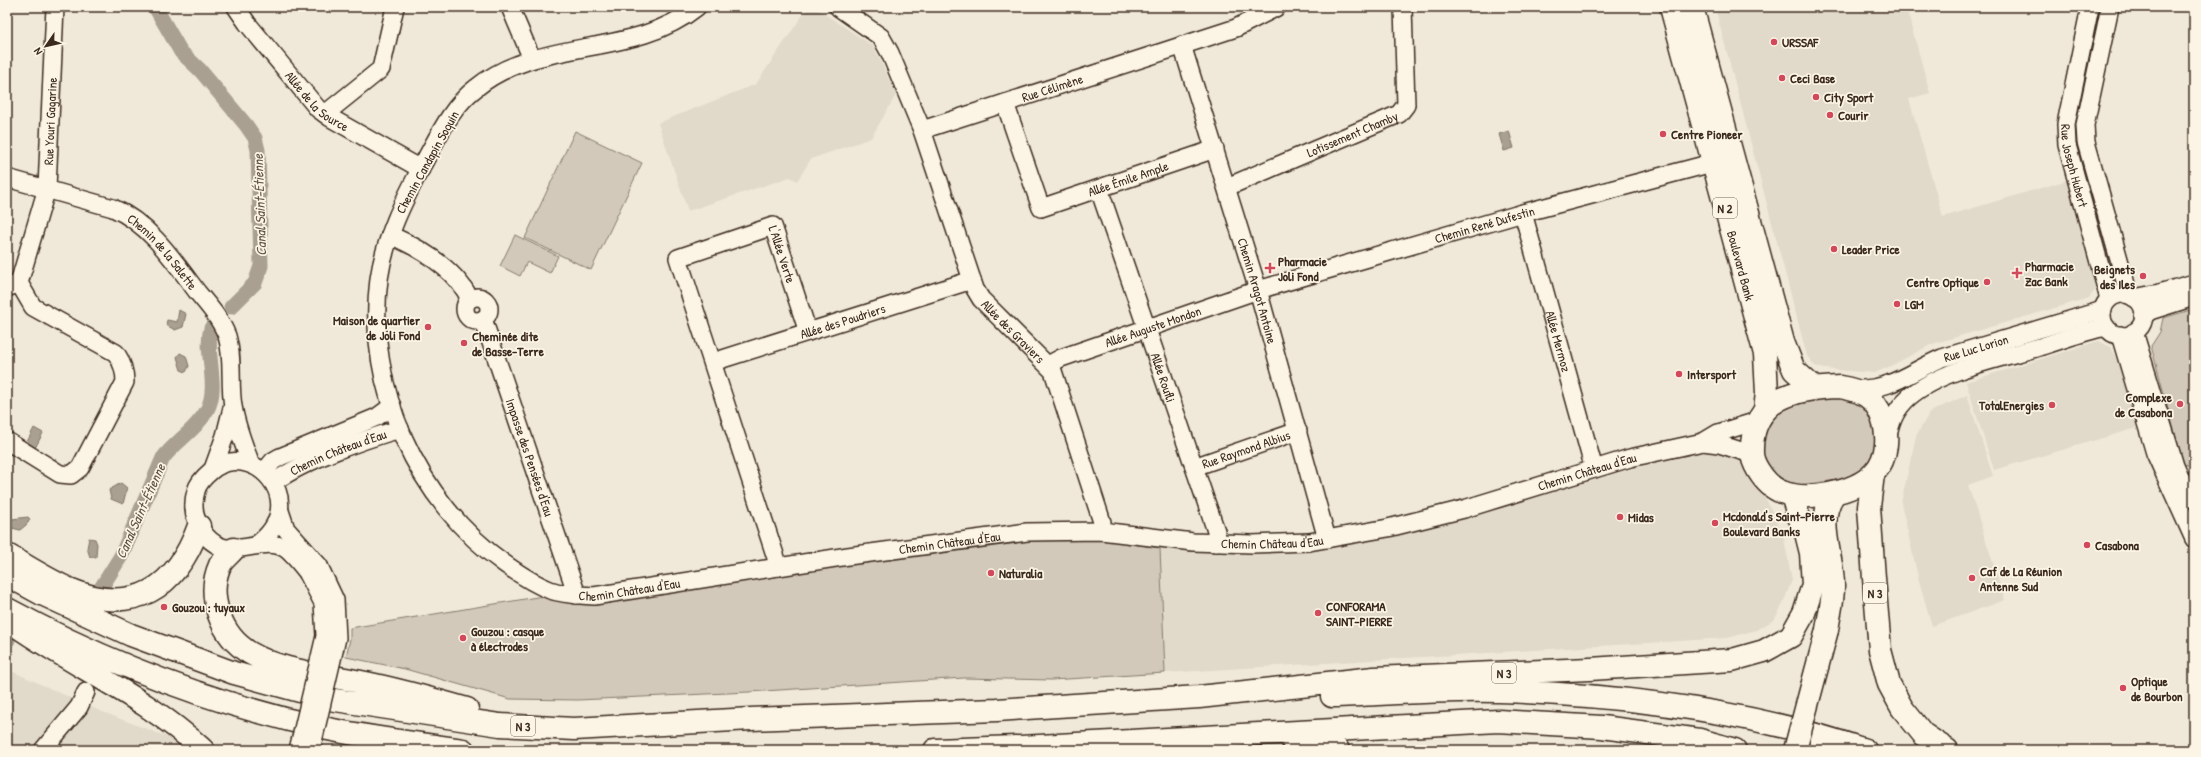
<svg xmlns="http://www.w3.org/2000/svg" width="2201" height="757" font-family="'Patrick Hand',sans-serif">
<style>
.built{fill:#e1d9c9}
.green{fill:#d2c9ba;stroke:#867a6c}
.water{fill:#aaa091;stroke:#7e7163}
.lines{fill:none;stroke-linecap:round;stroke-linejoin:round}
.canal{stroke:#aaa091;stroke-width:15}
.minor-casing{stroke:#3b2a1e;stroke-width:20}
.major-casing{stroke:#3b2a1e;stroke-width:25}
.highway-casing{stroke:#3b2a1e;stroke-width:25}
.minor{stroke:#fcf5e5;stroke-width:17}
.major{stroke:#fcf5e5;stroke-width:22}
.highway{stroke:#fcf5e5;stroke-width:22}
.minor-bridge-casing{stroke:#3b2a1e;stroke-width:20;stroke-linecap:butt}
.major-bridge-casing{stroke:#3b2a1e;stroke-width:25;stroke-linecap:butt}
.minor-bridge{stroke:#fcf5e5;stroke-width:17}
.major-bridge{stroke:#fcf5e5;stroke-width:22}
.poi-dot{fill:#d1495b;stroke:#fcf5e5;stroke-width:1.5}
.labels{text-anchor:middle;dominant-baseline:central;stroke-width:3.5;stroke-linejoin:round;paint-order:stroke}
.shield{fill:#fcf5e5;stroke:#75675a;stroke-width:1}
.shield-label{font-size:12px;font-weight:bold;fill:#3b2a1e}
.poi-label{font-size:13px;font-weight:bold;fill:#3b2a1e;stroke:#fcf5e5;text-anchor:start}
.street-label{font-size:13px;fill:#3b2a1e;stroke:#fcf5e5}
.water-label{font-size:14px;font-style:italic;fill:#625346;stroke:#fcf5e5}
</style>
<rect width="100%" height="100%" fill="#f0e9d9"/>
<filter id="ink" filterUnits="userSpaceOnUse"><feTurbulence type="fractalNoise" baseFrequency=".025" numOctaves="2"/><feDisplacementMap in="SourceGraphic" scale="8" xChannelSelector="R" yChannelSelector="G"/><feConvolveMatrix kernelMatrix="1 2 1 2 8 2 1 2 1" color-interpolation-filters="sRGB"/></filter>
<g filter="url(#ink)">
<path class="built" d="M 808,7 L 814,7 L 873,46 L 880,59 L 896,95 L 871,138 L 811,159 L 797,181 L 790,177 L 688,211 L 658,123 L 756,84 Z
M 1715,7 L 1906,7 L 1930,93 L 1909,99 L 1943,217 L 2068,180 L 2098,286 L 2089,298 L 1932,344 L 1889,367 L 1874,373 L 1825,369 L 1815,366 L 1807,356 Z
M 2099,341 L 2110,347 L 2119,363 L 2137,428 L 1994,470 L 1966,382 Z
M 1967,395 L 1993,476 L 1968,485 L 2005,600 L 1932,626 L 1918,577 L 1901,503 L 1916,436 L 1930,412 Z
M 1712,450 L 1740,454 L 1746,471 L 1764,495 L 1783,534 L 1792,580 L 1783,604 L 1774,620 L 1756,630 L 1728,638 L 1165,673 L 1160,548 L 1266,552 L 1385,537 L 1454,522 L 1628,470 Z
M 7,669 L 100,711 L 170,738 L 183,750 L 7,750 Z"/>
<path class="green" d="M 575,131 L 642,163 L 591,270 L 525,238 Z
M 515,235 L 558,256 L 550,273 L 527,262 L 520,276 L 500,266 Z
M 2194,309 L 2194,470 L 2183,463 L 2151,346 L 2160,332 L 2163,318 Z
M 1838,394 L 1863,405 L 1871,414 L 1877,438 L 1873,458 L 1867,466 L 1850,478 L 1802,485 C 1774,485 1762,460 1759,436 L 1782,404 Z
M 1101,539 L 1160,548 L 1165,673 L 1051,680 L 964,678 L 749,692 L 578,700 L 510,699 L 405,669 L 346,657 L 350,639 L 350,628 L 543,596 L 571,603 L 594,605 L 850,564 L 977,547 L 1035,540 Z"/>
<path class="water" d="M 1509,131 L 1514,148 L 1504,151 L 1499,134 Z
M 179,310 L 186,314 L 183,327 L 175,330 L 166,325 L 167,320 L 177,322 Z
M 180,353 L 186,356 L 189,366 L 186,372 L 181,370 L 177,357 Z
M 34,428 L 43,433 L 35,448 L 26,444 Z
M 121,483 L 127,488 L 123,504 L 111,499 L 109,490 Z
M 28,517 L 30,519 L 26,525 L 20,530 L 12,528 L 8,522 L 12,519 Z
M 89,538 L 95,539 L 97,544 L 96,557 L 90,557 L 87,548 Z"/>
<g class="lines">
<path class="canal" d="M 155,7 L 181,52 L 200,70 L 246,125 L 255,138 L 258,150 L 261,266 L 255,283 L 231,307
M 101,588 L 121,556 L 163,458 C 176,441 197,429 207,410 C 220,386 204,352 211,328
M 7,640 L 8,640"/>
<g class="minor-casing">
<g id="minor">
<path id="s1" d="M 236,7 L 247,23 L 318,109 L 329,117 L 421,169"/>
<path d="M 510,7 L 532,59"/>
<path id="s2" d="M 697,7 C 633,59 539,36 476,88 C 451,107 438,137 423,164 C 404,200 385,237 379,279 C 365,386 417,502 505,564 C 519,574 534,584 550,590 C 564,595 580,595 594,596 L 848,556 L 1027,532 L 1101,531 L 1193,542 L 1252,544 L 1309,542 L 1388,528 L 1464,509 L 1630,458 L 1703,442 L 1719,444 L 1751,454"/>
<path id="s3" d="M 838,7 L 881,37 L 890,53 L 922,130 L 975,289 L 981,299 L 1053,371 L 1102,522 L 1101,531"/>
<path id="s4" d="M 2090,7 L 2066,124 L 2067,145 L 2109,299"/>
<path d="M 2110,7 L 2085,125 L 2086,142 L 2129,295"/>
<path id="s5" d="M 1182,45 L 1258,290 L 1327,539"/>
<path id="s6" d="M 1005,103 L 1041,208 L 1215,149"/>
<path d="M 325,114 L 381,69 L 395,7"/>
<path id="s7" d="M 922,130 L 1236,28 L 1277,7"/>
<path id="s8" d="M 7,178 L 113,208 C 150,224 174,261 198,293 C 209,306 221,320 227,336 C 234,359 229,383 233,406 C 236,426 244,446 251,464"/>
<path id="s9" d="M 1227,187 L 1399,114 L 1406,105 L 1403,7"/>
<path id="s10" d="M 1099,189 L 1216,531 L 1216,543"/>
<path id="s11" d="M 1523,213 L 1594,469"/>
<path d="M 390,235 C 420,248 455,269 470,299"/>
<path id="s12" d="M 19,283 L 47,188 L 55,7"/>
<path d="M 7,288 L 19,283 L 33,307 L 116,353 C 122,362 125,371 125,382 L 80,468 L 71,475 L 60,474 L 7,441"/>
<circle cx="2123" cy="315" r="21"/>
<circle cx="477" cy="309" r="12"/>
<path d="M 2134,298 L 2159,293 L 2194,283"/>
<path d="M 2143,316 L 2150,311 L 2194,297"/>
<path id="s13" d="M 483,319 L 577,595"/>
<path d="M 2134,332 L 2175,466 L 2189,498"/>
<path d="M 2120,335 L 2155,453 L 2194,539"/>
<path id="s14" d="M 713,362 L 972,280"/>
<path id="s15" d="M 1048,365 L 1061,358 L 1258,290 L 1523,213 L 1712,163"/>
<path id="s16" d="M 1853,389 C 1891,391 1909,372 1942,358 L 2103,310"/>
<path d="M 1888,436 C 1891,420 1896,409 1909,397 C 1939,371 1997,359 2036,348 C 2059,341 2082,332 2106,327"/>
<path d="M 1703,442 L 1718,433 L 1757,421"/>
<path id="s17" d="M 1194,467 L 1298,431"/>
<path d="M 213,469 L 225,436 L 232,408"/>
<path d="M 264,472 L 273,461 L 280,457 L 377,417 L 392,406"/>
<path id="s18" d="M 274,482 C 305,460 362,440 400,429"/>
<path d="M 280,511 L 286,529 L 319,566"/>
<path d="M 256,545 C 315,502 250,436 210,472 C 204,477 198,483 196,491 C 191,508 195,523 206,536 C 231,565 262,533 286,549 C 294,555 301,565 307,572"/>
<path id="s19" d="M 779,567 L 678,258 L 773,226 L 808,332"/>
<path d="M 43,750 L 79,707 L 86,692"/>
</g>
</g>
<g class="major-casing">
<g id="major">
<path id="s20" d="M 1671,7 L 1765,354 L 1767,393 L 1765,410"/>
<path d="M 1692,7 L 1783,342 L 1794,370 L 1814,388"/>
<path d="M 1840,387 C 1860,390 1875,397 1882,417 C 1889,435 1888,458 1874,473 C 1855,493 1806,502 1782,492 C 1771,488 1764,480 1758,470 C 1755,465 1752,459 1752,453 C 1750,398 1796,388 1840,387 Z"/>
<path d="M 1827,630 C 1829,616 1833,601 1833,587 C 1834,557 1814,519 1835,493"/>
</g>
</g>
<g class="highway-casing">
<path id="highway" d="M 1873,474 L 1869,507 L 1874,578 L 1880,650 L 1889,684 L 1902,708 L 1923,734 L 1947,750
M 234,549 C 230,554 223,559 220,565 C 206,596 221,636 250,653 C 282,672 325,674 361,682 C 397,689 432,699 467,709
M 7,555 C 27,566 48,580 69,589 C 134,616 176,589 199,526
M 7,575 L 42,594 L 131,635 L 234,673 L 329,699 L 500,725 L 574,729 L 751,719 L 997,710 L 1199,697 L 1374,678 L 1590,669 L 1732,660 L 1764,651 L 1791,636 L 1804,613 L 1813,585 L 1811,553 L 1805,529 L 1798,515 L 1792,495
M 7,609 C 105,662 214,704 323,728 C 369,738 416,743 463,750
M 18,627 C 81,670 147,698 203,750
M 1332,696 C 1388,694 1444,689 1499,691 C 1623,695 1748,710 1865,750
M 1293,742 L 1309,743 L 1338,750
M 1001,748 L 1498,721 L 1602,727 L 1700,740 L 1735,750
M 935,750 L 1016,747"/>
</g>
<use href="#minor" class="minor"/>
<use href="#major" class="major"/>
<use href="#highway" class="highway"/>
<g class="minor-bridge-casing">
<path id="minor-bridge" d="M 298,750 L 325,636 L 323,603 L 307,572
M 311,750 L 337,638 L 335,600 L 319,566"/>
</g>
<g class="major-bridge-casing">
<path id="major-bridge" d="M 1795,750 L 1827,630"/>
</g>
<use href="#minor-bridge" class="minor-bridge"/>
<use href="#major-bridge" class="major-bridge"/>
</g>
</g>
<g class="poi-dot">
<circle cx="1774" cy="42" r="4"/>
<circle cx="1782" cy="78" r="4"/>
<circle cx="1816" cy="97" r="4"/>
<circle cx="1830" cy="115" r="4"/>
<circle cx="1663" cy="134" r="4"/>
<circle cx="1834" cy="249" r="4"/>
<path d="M1268 262h4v4h4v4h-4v4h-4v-4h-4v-4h4z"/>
<path d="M2015 267h4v4h4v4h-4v4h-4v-4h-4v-4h4z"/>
<circle cx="2143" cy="276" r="4"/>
<circle cx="1987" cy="282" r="4"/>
<circle cx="1897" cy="304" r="4"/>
<circle cx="428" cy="327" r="4"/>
<circle cx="464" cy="343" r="4"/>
<circle cx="1679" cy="374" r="4"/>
<circle cx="2180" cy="404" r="4"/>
<circle cx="2052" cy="405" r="4"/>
<circle cx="1620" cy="517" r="4"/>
<circle cx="1715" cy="523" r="4"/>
<circle cx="2087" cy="545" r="4"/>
<circle cx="991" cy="573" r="4"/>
<circle cx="1972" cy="578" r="4"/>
<circle cx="164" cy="607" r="4"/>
<circle cx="1318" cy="613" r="4"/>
<circle cx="463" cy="638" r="4"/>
<circle cx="2123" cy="688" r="4"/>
</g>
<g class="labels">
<g class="shield">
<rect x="1713" y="198" width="24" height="20" rx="3"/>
<rect x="1863" y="583" width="24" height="20" rx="3"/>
<rect x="1492" y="663" width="24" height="20" rx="3"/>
<rect x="511" y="716" width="24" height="20" rx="3"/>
</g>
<g class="shield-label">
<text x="1725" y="208">N 2</text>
<text x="1875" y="593">N 3</text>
<text x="1504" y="673">N 3</text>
<text x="523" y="726">N 3</text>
</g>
<g class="poi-label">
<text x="1782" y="42">URSSAF</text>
<text x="1790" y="78">Ceci Base</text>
<text x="1824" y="97">City Sport</text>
<text x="1838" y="115">Courir</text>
<text x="1671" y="134">Centre Pioneer</text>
<text x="1842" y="249">Leader Price</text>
<text x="1278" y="261">Pharmacie<tspan x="1278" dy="15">Joli Fond</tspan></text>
<text x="2025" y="266">Pharmacie<tspan x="2025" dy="15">Zac Bank</tspan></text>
<text x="2135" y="269" text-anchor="end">Beignets<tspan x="2135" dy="15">des Iles</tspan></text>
<text x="1979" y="282" text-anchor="end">Centre Optique</text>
<text x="1905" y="304">LGM</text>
<text x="420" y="320" text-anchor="end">Maison de quartier<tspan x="420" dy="15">de Joli Fond</tspan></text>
<text x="472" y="336">Cheminée dite<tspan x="472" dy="15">de Basse-Terre</tspan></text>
<text x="1687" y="374">Intersport</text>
<text x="2172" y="397" text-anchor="end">Complexe<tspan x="2172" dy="15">de Casabona</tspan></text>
<text x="2044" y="405" text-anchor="end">TotalEnergies</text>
<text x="1723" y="516">Mcdonald's Saint-Pierre<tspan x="1723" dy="15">Boulevard Banks</tspan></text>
<text x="1628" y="517">Midas</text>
<text x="2095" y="545">Casabona</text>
<text x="1980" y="571">Caf de La Réunion<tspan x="1980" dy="15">Antenne Sud</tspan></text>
<text x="999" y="573">Naturalia</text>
<text x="1326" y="606">CONFORAMA<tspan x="1326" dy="15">SAINT-PIERRE</tspan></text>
<text x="172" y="607">Gouzou : tuyaux</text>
<text x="471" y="631">Gouzou : casque<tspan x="471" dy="15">à électrodes</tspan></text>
<text x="2131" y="681">Optique<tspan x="2131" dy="15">de Bourbon</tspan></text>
</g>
<g class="street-label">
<text stroke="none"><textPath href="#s7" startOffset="137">Rue Célimène</textPath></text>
<text stroke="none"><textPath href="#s1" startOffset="125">Allée de la Source</textPath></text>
<text stroke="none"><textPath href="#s12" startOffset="166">Rue Youri Gagarine</textPath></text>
<text stroke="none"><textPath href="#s9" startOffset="136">Lotissement Chamby</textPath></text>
<text transform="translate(427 162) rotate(-61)">Chemin Candapin Soquin</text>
<text stroke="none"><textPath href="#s4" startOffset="162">Rue Joseph Hubert</textPath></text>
<text stroke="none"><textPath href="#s6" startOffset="203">Allée Émile Ample</textPath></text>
<text stroke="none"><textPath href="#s15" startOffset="459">Chemin René Dufestin</textPath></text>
<text stroke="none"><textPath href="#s8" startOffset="177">Chemin de la Salette</textPath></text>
<text stroke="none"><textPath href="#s19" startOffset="455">L'Allée Verte</textPath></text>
<text stroke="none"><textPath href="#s20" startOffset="268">Boulevard Bank</textPath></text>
<text stroke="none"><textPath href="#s5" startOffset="257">Chemin Aragot Antoine</textPath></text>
<text stroke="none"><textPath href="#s14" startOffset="136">Allée des Poudriers</textPath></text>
<text stroke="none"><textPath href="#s15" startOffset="112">Allée Auguste Mondon</textPath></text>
<text stroke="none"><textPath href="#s3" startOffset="379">Allée des Graviers</textPath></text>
<text stroke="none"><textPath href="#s11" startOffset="133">Allée Mermoz</textPath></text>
<text stroke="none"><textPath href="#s16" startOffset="131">Rue Luc Lorion</textPath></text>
<text stroke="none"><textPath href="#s10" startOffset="199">Allée Roufli</textPath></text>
<text stroke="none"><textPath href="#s17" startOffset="55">Rue Raymond Albius</textPath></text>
<text stroke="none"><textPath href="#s18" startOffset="71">Chemin Château d'Eau</textPath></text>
<text stroke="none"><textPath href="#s13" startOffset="146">Impasse des Pensées d'Eau</textPath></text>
<text stroke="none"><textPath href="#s2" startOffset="1886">Chemin Château d'Eau</textPath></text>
<text stroke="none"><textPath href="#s2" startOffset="1562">Chemin Château d'Eau</textPath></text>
<text stroke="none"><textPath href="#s2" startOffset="1238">Chemin Château d'Eau</textPath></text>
<text stroke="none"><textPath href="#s2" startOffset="914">Chemin Château d'Eau</textPath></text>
</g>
<g class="water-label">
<text transform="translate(259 205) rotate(-92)">Canal Saint-Étienne</text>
<text transform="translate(140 511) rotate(-66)">Canal Saint-Étienne</text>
</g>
</g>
<rect width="2201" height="757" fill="none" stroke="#fcf5e5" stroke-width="24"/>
<rect x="12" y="12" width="2177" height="733" fill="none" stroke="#3b2a1e" stroke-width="1.5" filter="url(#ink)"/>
<g transform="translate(46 46) rotate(236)" stroke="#fcf5e5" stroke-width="3" paint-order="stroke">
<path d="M0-3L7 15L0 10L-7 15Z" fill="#3b2a1e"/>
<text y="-6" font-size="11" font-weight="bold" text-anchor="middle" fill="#3b2a1e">N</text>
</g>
</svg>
